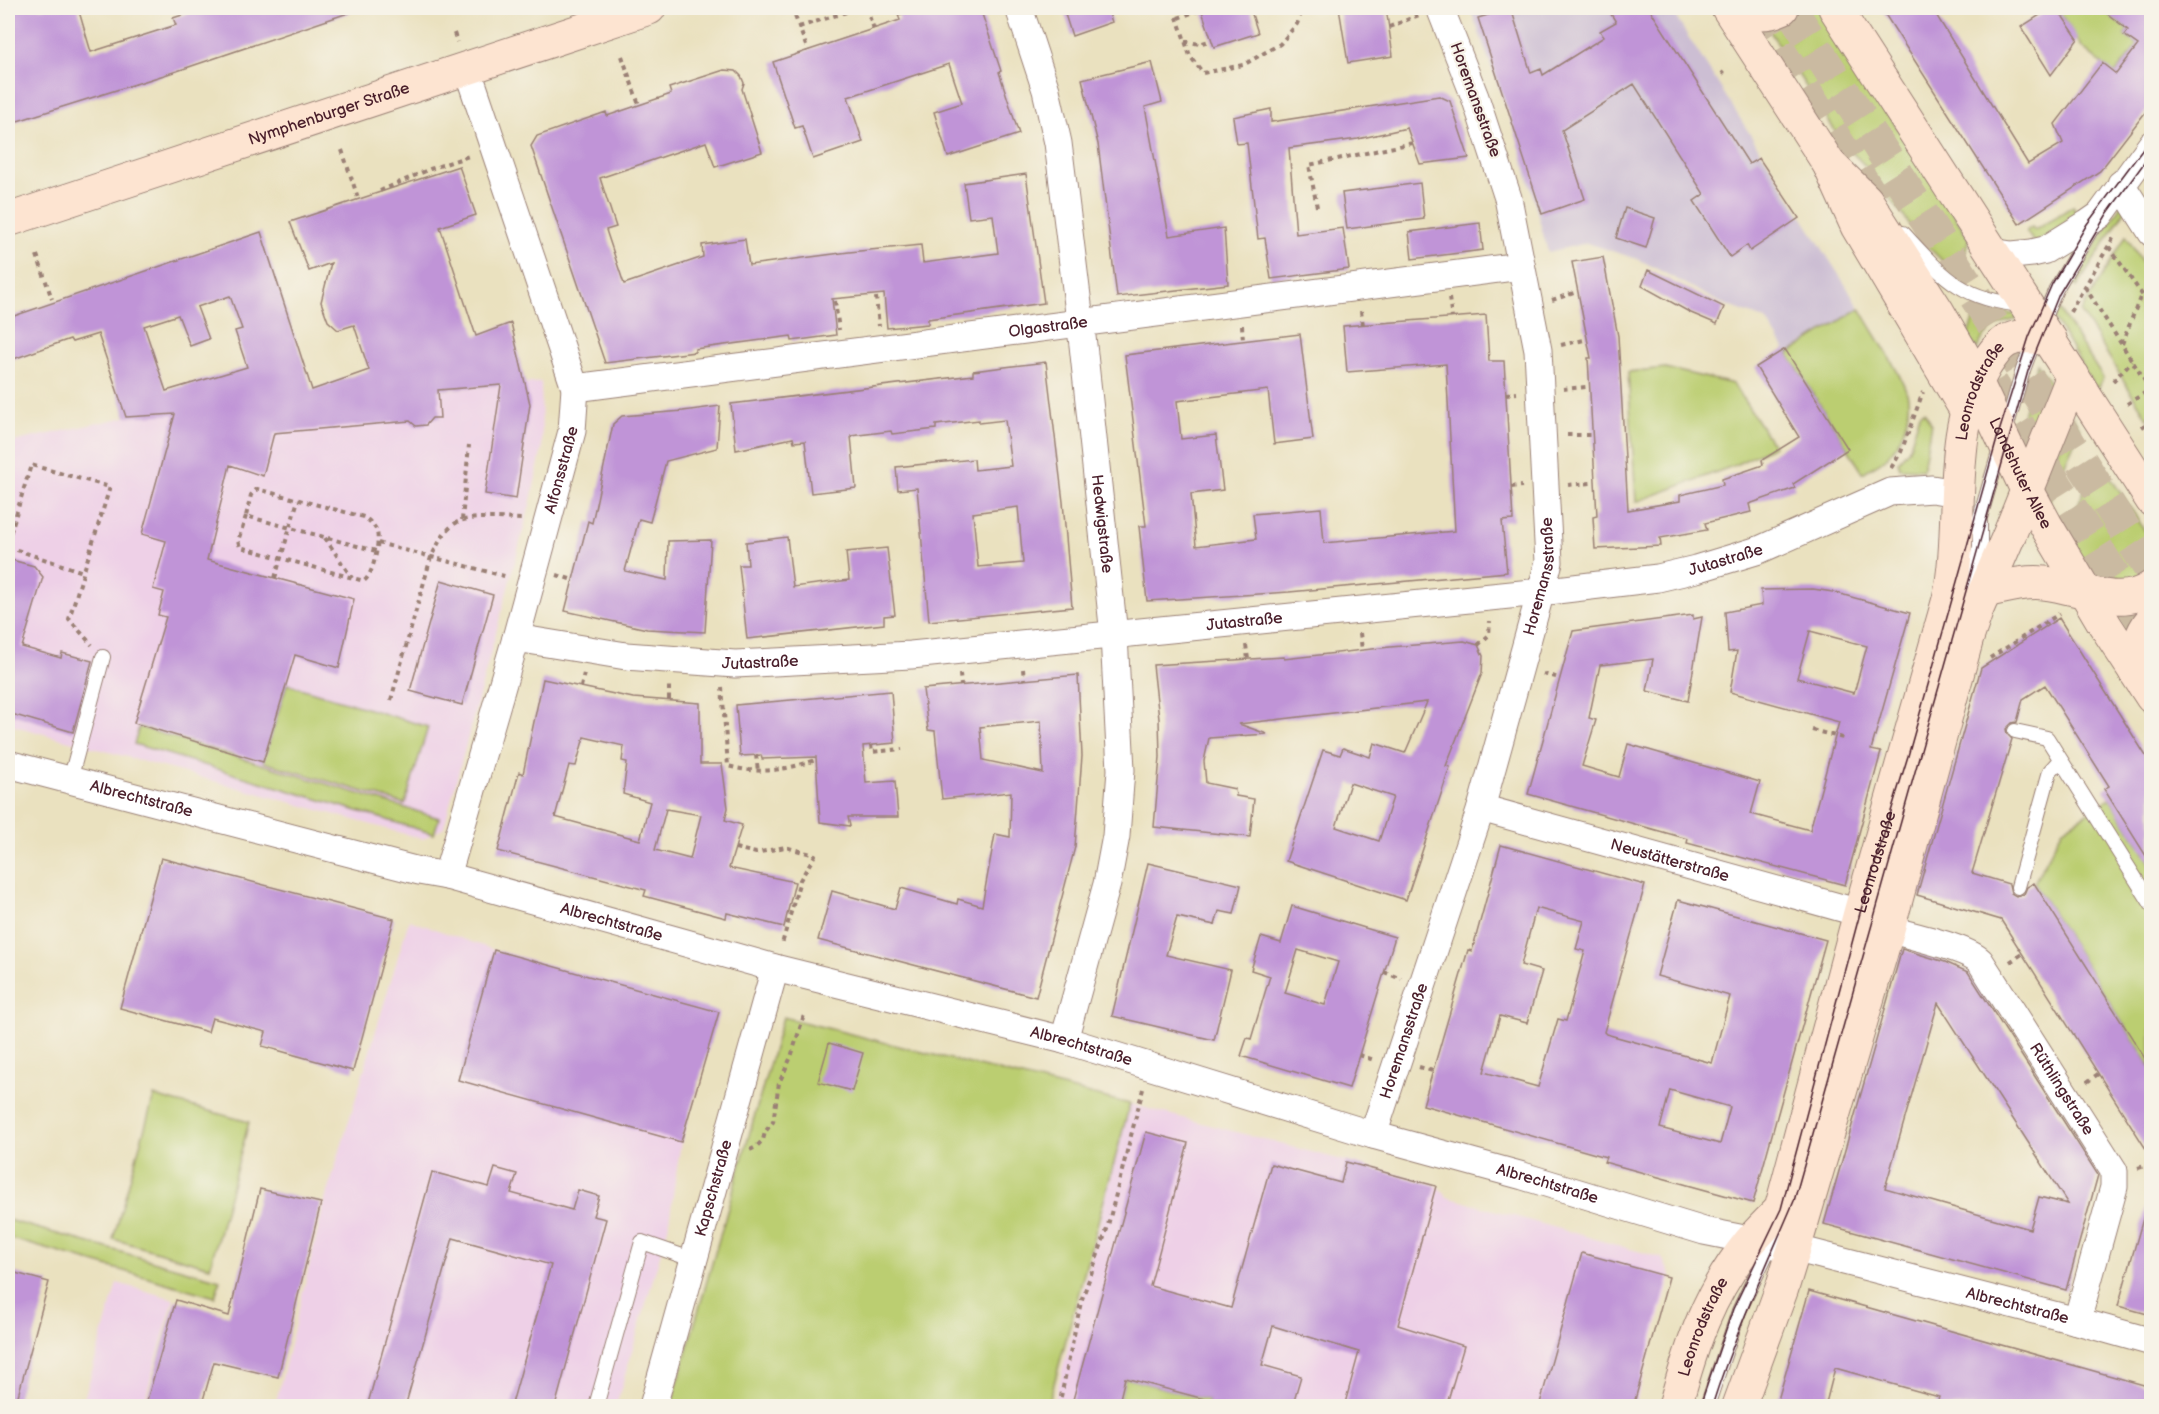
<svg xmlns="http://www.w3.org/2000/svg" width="2159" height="1414" font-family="'Balsamiq Sans',sans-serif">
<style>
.built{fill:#eed0e7}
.industrial{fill:#ccbed3}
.green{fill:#bbce71;stroke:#82764e;stroke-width:1.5}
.building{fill:#c094d7;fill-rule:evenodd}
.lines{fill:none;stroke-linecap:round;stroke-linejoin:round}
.trunk-tunnel{stroke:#cabaa1;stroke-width:33;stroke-dasharray:33 16;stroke-linecap:butt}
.service-casing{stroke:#9a8075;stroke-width:16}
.minor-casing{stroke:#9a8075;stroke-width:29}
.secondary-casing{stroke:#9a8075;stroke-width:35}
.path{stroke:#9a8075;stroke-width:4;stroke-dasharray:4.5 4.5;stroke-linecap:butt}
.service{stroke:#fff;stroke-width:14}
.minor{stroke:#fff;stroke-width:27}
.secondary{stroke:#fde4d1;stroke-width:33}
.tram{stroke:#4a1f2b;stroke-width:1.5}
.labels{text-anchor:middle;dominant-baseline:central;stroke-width:4.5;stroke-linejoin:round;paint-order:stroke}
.street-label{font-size:16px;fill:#4a1f2b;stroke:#f7f3e8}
</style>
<rect width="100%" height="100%" fill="#f7f3e8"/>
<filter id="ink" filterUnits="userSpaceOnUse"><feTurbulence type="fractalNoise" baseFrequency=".0167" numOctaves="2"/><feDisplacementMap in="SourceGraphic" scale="12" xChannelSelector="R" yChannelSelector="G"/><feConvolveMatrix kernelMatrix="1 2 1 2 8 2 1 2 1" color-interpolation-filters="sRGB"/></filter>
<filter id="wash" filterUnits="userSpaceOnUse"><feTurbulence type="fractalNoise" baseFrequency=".008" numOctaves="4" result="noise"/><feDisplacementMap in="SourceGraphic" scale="24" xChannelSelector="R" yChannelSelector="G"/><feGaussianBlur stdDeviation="1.35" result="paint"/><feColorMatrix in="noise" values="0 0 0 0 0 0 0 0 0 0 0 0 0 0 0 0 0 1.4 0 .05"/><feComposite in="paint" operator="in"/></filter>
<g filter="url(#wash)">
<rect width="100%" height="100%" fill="#eae1bf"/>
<path class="built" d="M 541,382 L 542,448 L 530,505 L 444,827 L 423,839 L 8,724 L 8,443 L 126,417 Z
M 409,920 L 494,950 L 719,1012 L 681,1142 L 668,1228 L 616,1406 L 275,1406 L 325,1201 Z
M 1130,1104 L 1436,1185 L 1447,1197 L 1662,1258 L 1671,1276 L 1635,1406 L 1053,1406 Z
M 117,1283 L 174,1299 L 143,1406 L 82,1406 Z"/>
<path class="industrial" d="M 1470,8 L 1670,8 L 1860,308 L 1788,354 L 1766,320 L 1719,302 L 1640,260 L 1587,243 L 1548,252 L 1517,138 Z"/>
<path class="green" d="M 1800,8 L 1820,8 L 1969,238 L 1958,276 L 1921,240 L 1871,172 L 1843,143 L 1767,27 L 1797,11 Z
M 2057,8 L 2092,8 L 2098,12 L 2101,8 L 2128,30 L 2124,35 L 2138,45 L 2115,74 L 2082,47 Z
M 2123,202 L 2127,207 L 2077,287 L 2072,283 Z
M 2073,206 L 2076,211 L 2064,224 L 2035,244 L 2026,231 L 2032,227 L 2035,230 Z
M 2126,236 L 2151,277 L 2152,415 L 2147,418 L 2081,312 Z
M 1860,308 C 1870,327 1906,380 1908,398 C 1910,419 1901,443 1886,458 C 1879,464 1870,468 1863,473 L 1788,354 Z
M 1977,309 L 2018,315 L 2018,319 C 1998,323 1985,330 1977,349 L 1967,337 Z
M 2059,309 L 2103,378 L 2097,391 L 2054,319 Z
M 2037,364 L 2052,386 L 2028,457 L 2016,440 Z
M 1665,368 L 1733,384 L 1774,446 L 1733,466 L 1636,502 L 1628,372 Z
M 1924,411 L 1931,423 L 1923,469 L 1900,468 L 1898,462 L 1909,449 L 1920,414 Z
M 2073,417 L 2080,429 L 2046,508 L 2038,493 Z
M 2098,458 L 2151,540 L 2151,576 L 2101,585 L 2064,537 Z
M 287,684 L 428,727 L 405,804 L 263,762 Z
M 139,727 L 439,818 L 434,834 L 134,744 Z
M 2110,798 L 2151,864 L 2151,1068 L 2034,883 L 2063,829 Z
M 783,1017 L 1130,1104 L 1048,1406 L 671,1406 Z
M 154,1096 L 249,1122 L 210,1267 L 113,1239 Z
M 8,1220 L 220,1280 L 215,1297 L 8,1238 Z
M 1125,1378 L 1208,1400 L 1207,1406 L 1118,1406 Z"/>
<g id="blocks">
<path class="building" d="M 8,8 L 78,8 L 91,52 L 176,25 L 173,18 L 204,8 L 353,8 L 354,11 L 177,71 L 8,124 Z
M 920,8 L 980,8 L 1001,71 L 999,72 L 1019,134 L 948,157 L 934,112 L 962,103 L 949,64 L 848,97 L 863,142 L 813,159 L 802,126 L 795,128 L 773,62 L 900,20 L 898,15 Z
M 1063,8 L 1107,8 L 1112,22 L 1072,36 Z
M 1201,8 L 1250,8 L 1258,33 L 1214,47 Z
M 1339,8 L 1386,8 L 1393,56 L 1348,63 Z
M 1511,8 L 1531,73 L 1541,69 L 1543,75 L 1604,37 L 1600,31 L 1616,22 L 1607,8 L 1649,8 L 1749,164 L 1759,158 L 1799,218 L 1750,251 L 1747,245 L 1730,257 L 1694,201 L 1704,194 L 1634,84 L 1562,130 L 1585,199 L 1542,214 L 1478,18 Z
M 1881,8 L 1932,8 L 2028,164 L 2063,143 L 2055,124 L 2102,63 L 2116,74 L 2138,45 L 2124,35 L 2128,30 L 2100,8 L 2151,8 L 2151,105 L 2100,171 L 2019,224 Z
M 2051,8 L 2057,8 L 2078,39 L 2051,75 L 2021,27 Z
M 1152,62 L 1162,102 L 1145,107 L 1169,236 L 1224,228 L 1228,284 L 1117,297 L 1098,144 L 1082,79 Z
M 724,70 L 736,71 L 741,76 L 744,83 L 742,89 L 762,152 L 715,167 L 706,142 L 600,178 L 616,227 L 606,230 L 624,284 L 703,257 L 702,245 L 745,239 L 749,265 L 849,252 L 921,245 L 923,263 L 998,253 L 993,215 L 969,218 L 964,183 L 1026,174 L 1044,303 L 928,319 L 928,324 L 887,328 L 884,294 L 832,299 L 836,335 L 792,341 L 791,336 L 695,349 L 695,352 L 605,363 L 531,146 L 537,136 L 606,112 L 607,116 L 671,94 L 669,88 Z
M 1439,96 L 1450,101 L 1469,158 L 1420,164 L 1407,128 L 1358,139 L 1289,148 L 1296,234 L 1343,228 L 1349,269 L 1271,279 L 1265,238 L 1258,239 L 1247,143 L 1237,144 L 1233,117 L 1271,109 L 1271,122 Z
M 459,166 L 476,215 L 440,227 L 476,336 L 511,323 L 530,404 L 516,499 L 485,494 L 501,385 L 438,390 L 440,418 L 432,418 L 426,425 L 416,426 L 410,421 L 274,433 L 263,476 L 230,465 L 207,560 L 354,599 L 339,668 L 295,655 L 263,762 L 134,723 L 166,617 L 158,615 L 164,592 L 153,589 L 166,541 L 142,534 L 175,414 L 126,417 L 98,334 L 72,342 L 70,339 L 8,361 L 8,318 L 261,232 L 312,390 L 369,370 L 354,325 L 338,330 L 328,321 L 321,302 L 331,263 L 309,271 L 290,222 ZM 230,296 L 242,329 L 235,331 L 247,367 L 166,391 L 144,326 L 178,315 L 190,346 L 209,339 L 197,307 Z
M 1420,183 L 1424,219 L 1347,229 L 1342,193 Z
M 1625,208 L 1655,218 L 1646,248 L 1616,238 Z
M 1480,223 L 1483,250 L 1412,259 L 1409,232 Z
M 1603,257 L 1618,336 L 1628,510 L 1680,501 L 1680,495 L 1723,485 L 1722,479 L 1763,465 L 1762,460 L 1799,437 L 1756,367 L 1785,349 L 1848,449 L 1793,484 L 1795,488 L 1749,504 L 1751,512 L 1705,523 L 1707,530 L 1660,538 L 1661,546 L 1595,549 L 1593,517 L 1597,516 L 1588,358 L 1591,358 L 1572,262 Z
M 1648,270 L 1724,307 L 1717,324 L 1691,313 L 1642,286 Z
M 1486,315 L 1489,361 L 1504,361 L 1513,520 L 1502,521 L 1507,572 L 1289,592 L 1147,601 L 1139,526 L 1146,526 L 1125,355 L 1300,334 L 1313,439 L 1274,444 L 1268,390 L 1177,401 L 1181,439 L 1216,435 L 1223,490 L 1191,494 L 1196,546 L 1256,539 L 1253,514 L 1321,508 L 1324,543 L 1455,531 L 1446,364 L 1347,372 L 1343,326 Z
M 1046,362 L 1063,502 L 1072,607 L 929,621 L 917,488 L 898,490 L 896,467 L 974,459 L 975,470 L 1011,466 L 1005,420 L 979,423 L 979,420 L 936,425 L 936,429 L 892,434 L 891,431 L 851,436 L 856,488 L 811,493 L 805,441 L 794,442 L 793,438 L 736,450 L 731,404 L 973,375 L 973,371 ZM 1018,507 L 1023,563 L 978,567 L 973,513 Z
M 720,406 L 717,448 L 666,461 L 650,522 L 639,519 L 625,571 L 667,580 L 668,541 L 711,540 L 705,632 L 647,629 L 565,611 L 588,521 L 592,523 L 613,424 L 622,416 L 683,411 Z
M 787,537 L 793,587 L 849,580 L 846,552 L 887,548 L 895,615 L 884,616 L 884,624 L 747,639 L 739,565 L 748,565 L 746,542 Z
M 8,559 L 34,566 L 43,577 L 22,647 L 61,658 L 62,653 L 92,661 L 73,732 L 8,713 Z
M 441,580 L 493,595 L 462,705 L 410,691 Z
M 1813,589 L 1833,592 L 1910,613 L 1871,750 L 1881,752 L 1845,885 L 1687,843 L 1688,839 L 1528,794 L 1573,631 L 1693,615 L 1693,619 L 1702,617 L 1688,701 L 1647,691 L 1653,659 L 1600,665 L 1589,718 L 1596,720 L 1582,766 L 1619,777 L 1628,744 L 1760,782 L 1751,814 L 1810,830 L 1839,722 L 1730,692 L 1737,651 L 1728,652 L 1725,612 L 1762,605 L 1761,590 ZM 1810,631 L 1867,646 L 1854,693 L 1797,678 Z
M 2059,618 L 2151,764 L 2151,864 L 2104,789 L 2109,786 L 2045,685 L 2023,699 L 2017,722 L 2012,723 L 2006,729 L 2007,734 L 2012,739 L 1972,873 L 2009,884 L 2011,893 L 2016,896 L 2024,894 L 2027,887 L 2034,883 L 2151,1068 L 2151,1157 L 2001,920 L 1917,895 L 1981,668 Z
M 1464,641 L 1478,645 L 1483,656 L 1482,673 L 1446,766 L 1450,767 L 1406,900 L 1286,861 L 1323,750 L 1340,755 L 1343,748 L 1370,757 L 1374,743 L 1405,753 L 1427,702 L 1239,724 L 1267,734 L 1209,738 L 1204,761 L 1206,783 L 1235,789 L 1236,796 L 1254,799 L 1250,837 L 1154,827 L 1160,757 L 1159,719 L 1153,665 L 1284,657 L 1284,659 L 1390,647 ZM 1350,783 L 1393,797 L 1379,841 L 1336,827 Z
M 1078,675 L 1082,756 L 1075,847 L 1036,997 L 818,940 L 832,891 L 895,909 L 901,888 L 957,904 L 958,899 L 982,906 L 995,834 L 1010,837 L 1011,792 L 942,799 L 935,731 L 928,730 L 923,689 ZM 1041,721 L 1043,773 L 983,760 L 980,727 Z
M 543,679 L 633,698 L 700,703 L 700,764 L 722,764 L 728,808 L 725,820 L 742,825 L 729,868 L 795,882 L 784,927 L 727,913 L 726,918 L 644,896 L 646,890 L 498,851 L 519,772 L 523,774 ZM 584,737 L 624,746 L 622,761 L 627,762 L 623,794 L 650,802 L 640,840 L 555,817 L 569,765 L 576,766 ZM 666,809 L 701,815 L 690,859 L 655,850 Z
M 891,691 L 895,743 L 863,746 L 866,783 L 895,781 L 898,817 L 848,817 L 850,826 L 820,822 L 816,757 L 762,759 L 761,755 L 740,756 L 736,705 Z
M 1501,845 L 1645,885 L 1604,1032 L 1606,1034 L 1712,1063 L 1730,996 L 1657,976 L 1678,900 L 1826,940 L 1753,1203 L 1604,1162 L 1606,1157 L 1423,1105 L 1468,950 L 1472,951 ZM 1536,908 L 1584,921 L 1576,949 L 1585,951 L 1566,1021 L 1558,1019 L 1538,1087 L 1484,1072 L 1500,1016 L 1527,1023 L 1542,971 L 1521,965 ZM 1670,1090 L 1730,1107 L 1720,1144 L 1660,1128 Z
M 161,858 L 394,919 L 353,1071 L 262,1046 L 266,1032 L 212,1018 L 208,1032 L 120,1008 Z
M 1148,863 L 1241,885 L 1234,914 L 1219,911 L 1215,925 L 1177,917 L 1166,955 L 1231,970 L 1214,1040 L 1112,1016 Z
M 1292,906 L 1395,937 L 1349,1088 L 1241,1056 L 1247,1038 L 1251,1039 L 1270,976 L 1251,970 L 1261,937 L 1281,943 ZM 1298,950 L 1338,962 L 1325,1005 L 1285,993 Z
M 1902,949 L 1945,962 L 1968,972 L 2098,1175 L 2066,1290 L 1824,1224 ZM 1938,1003 L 2068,1204 L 2039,1197 L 2030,1229 L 1885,1188 Z
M 494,950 L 719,1012 L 681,1142 L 458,1080 Z
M 829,1043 L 863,1053 L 852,1091 L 818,1082 Z
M 1146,1132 L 1188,1143 L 1150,1286 L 1231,1308 L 1271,1164 L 1341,1183 L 1346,1162 L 1436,1186 L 1398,1325 L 1464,1346 L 1446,1407 L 1344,1407 L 1359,1352 L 1273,1326 L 1262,1365 L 1301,1376 L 1292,1407 L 1207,1407 L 1208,1400 L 1125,1378 L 1118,1407 L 1071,1407 Z
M 495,1168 L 517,1174 L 511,1193 L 572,1210 L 578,1190 L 599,1196 L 593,1216 L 606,1219 L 555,1407 L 511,1407 L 551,1265 L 453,1238 L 405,1407 L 367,1407 L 432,1172 L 489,1187 Z
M 260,1189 L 321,1203 L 278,1377 L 214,1362 L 201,1407 L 145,1407 L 176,1300 L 229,1316 Z
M 2146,1208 L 2151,1209 L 2151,1315 L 2118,1306 Z
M 1582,1253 L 1669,1277 L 1633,1407 L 1539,1407 Z
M 8,1271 L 49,1282 L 15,1407 L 8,1407 Z
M 1809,1291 L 2151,1387 L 2151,1407 L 1936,1407 L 1939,1397 L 1835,1368 L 1825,1407 L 1776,1407 Z"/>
</g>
</g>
<g filter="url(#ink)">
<use href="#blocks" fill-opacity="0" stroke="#9a8075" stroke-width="1.5"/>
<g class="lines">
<path class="trunk-tunnel" d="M 1752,8 L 1875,201
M 1790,8 L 2152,572
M 1992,384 L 2141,618"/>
<g class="service-casing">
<path id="service" d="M 1903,233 C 1943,276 1961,300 2023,305
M 1977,528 L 2023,370 L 2035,338 L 2056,289 L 2092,228
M 1962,607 L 1980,547 L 1980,522
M 2015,731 L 2047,738 L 2152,905
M 70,780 L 103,657
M 2018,887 L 2050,771 L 2060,760
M 596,1406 L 642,1242 L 694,1260
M 1707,1406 L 1739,1311 L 1772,1242"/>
</g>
<g class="minor-casing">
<g id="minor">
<path id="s1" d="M 1019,8 L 1046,90 L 1058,143 L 1083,345 L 1114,635 L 1121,770 L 1116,836 L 1107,884 L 1064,1040"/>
<path d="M 2121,184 L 2152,233"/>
<path d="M 1991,252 L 2012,255 L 2032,253 L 2045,250 L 2087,224 L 2100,215 L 2152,144"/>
<path id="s2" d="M 575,388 L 1521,266"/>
<path id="s3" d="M 516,638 L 626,656 L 735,664 L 911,655 L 1540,592 L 1658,578 L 1696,569 L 1759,550 L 1890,492 L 1932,489 L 1956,493"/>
<path id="s4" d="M 8,764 L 419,871 L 447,876 L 775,968 L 1064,1040 L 1373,1135 L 1523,1176 L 1704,1231 L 1809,1252 L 2077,1321 L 2152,1342"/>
<path id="s5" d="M 1481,808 L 1860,913"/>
<path id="s6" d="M 447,876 L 516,638 L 572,431 L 575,388 L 467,68"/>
<path id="s7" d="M 1888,929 C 1910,936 1966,947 1980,961 L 2114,1171 L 2114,1187 L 2077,1321"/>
<path id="s8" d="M 1373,1135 L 1481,808 L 1549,562 L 1538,350 L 1508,198 L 1475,97 L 1440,8"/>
<path id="s9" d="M 653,1406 L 775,968"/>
</g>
</g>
<g class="secondary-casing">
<g id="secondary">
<path d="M 1728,8 L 1829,164 L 1857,226 L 1968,413"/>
<path d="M 1729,8 C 1748,12 1764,17 1782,8"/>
<path d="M 1835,8 L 2152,500"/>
<path id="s10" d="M 1829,164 L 1866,200 L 1938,312 L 1967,362 L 2027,490 L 2047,527 L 2105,625 L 2152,697"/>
<path id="s11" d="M 8,220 L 649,8"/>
<path d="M 1985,591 C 2004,587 2024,581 2044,583 C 2079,586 2120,611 2152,587"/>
<path d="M 2135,671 C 2137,652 2139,635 2152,620"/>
<path id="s12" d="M 1675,1406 C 1692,1344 1708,1294 1749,1243 C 1759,1231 1771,1220 1781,1209 L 1860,913 L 1949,599 C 1965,524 1945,436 1985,366 C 1991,357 1996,348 2005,342 C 2018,334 2035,337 2050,339"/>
<path d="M 1739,1406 L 1782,1288 L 1794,1249 L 1888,929 L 1967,638 L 1977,609 L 2010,533 L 2073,376"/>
</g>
</g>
<path class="path" d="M 792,8 L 808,51
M 866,8 L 874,29
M 1174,8 L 1190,56 L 1203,73 L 1243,65 L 1280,44 L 1297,24 L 1303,8
M 1178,18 L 1197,11
M 799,27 L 859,8
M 1389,27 L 1419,15
M 454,33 L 457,42
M 1185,41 L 1199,44 L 1209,41
M 622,56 L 639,105
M 1722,74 L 1724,72
M 342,150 L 358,198
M 380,191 L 430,169 L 472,155
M 1317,207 L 1309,165 L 1413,143
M 2109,247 L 2152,309
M 37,255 L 52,299
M 2085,287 L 2152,392
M 876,297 L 879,326
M 1449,298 L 1452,318
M 1552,300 L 1574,293
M 835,301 L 839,330
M 1361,311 L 1363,325
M 2070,312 L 2115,235
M 1242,325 L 1243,341
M 2122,344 L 2141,295
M 1561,345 L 1584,340
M 2113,381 L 2132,361
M 1563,389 L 1586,387
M 1506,394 L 1517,393
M 2127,404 L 2151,389
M 2142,427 L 2152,420
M 1567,435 L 1590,435
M 1891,468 L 1901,452 L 1923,392
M 1568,485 L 1591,483
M 1511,487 L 1522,486
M 246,516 L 238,541 L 240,547 L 364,581 C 373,575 380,543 377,532 C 375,525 369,521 364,517 L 257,489 L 251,495 L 246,516 L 376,551
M 462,520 L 469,445
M 325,538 L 352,578
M 8,541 L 31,465 L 110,487 L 69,619 L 92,645
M 378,543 L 508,577
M 8,547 L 83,572
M 557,575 L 573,580
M 275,578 L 298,500
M 1360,633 L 1362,650
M 1246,645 L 1248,659
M 1478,645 L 1489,635 L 1490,621
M 1990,658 L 2059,614
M 1023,669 L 1024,680
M 960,674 L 961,686
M 1543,674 L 1560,678
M 581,687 L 584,673
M 722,687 L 728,766 C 761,775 784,770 816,760
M 391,700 L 431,557 C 437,546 443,533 453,525 C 465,514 505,519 522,519
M 669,700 L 669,683
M 1812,730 L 1843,738
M 871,745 L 872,752 L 902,749
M 756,755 L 758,771
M 735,848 L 756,853 L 785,847 L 815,855 L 800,880 L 782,944
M 2010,962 L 2022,954
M 1384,972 L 1401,979
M 1359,1055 L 1374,1060
M 1419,1067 L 1433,1071
M 2087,1082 L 2098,1074
M 750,1150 L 756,1147 L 763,1140 L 765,1132 L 773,1122 L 779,1083 L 791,1057 L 804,1015
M 2138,1168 L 2152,1164
M 1059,1406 L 1081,1302 L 1107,1229 L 1143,1089"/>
<use href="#service" class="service"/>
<use href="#minor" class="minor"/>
<use href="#secondary" class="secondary"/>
<g class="tram">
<path id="s13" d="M 1700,1406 L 1733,1309 L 1781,1209 L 1860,913 L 1908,756 L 1999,432 L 2029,337 L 2052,284 L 2087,224 L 2152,137"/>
<path d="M 1712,1406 C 1734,1336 1765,1269 1794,1201 L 2028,371 L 2059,294 L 2107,214 L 2152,152"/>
</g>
</g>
</g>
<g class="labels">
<g class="street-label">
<text transform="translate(1475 100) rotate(70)">Horemansstraße</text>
<text stroke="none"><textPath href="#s11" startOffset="338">Nymphenburger Straße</textPath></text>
<text stroke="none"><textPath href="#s2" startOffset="477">Olgastraße</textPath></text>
<text stroke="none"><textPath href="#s12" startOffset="1072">Leonrodstraße</textPath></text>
<text stroke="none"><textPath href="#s6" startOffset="422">Alfonsstraße</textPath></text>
<text stroke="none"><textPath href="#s10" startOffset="366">Landshuter Allee</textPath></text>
<text stroke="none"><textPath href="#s1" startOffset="524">Hedwigstraße</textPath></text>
<text stroke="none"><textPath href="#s3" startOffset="1218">Jutastraße</textPath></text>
<text stroke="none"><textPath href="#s8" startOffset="584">Horemansstraße</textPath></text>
<text stroke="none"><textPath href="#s3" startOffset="732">Jutastraße</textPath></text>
<text stroke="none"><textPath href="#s3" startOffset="246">Jutastraße</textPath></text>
<text stroke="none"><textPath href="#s4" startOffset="138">Albrechtstraße</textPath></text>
<text stroke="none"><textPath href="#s5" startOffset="196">Neustätterstraße</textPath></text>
<text stroke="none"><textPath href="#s13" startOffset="573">Leonrodstraße</textPath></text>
<text stroke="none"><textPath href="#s4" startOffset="624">Albrechtstraße</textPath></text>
<text stroke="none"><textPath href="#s8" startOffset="99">Horemansstraße</textPath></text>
<text stroke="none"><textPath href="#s4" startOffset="1110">Albrechtstraße</textPath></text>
<text stroke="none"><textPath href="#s7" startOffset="250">Rüthlingstraße</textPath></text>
<text stroke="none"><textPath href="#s4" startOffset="1596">Albrechtstraße</textPath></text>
<text stroke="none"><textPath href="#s9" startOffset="226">Kapschstraße</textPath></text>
<text stroke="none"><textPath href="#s4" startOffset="2082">Albrechtstraße</textPath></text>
<text stroke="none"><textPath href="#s12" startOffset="84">Leonrodstraße</textPath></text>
</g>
</g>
<rect width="2159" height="1414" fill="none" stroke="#f7f3e8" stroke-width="30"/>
</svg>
